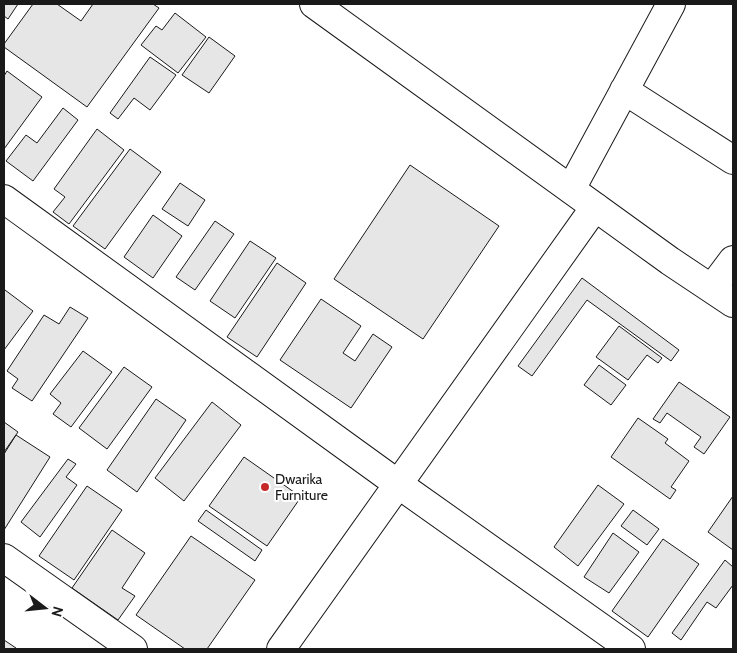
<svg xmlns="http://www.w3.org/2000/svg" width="737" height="653" font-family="Cabin,sans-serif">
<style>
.building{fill:#e6e6e6;stroke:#1a1a1a}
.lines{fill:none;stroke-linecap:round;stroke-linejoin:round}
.street-casing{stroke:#1a1a1a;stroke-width:30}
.secondary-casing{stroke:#1a1a1a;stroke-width:30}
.street{stroke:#fff;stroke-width:28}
.secondary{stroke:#fff;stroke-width:28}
.poi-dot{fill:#c62828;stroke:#fff;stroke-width:2}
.labels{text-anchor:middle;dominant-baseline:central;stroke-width:4;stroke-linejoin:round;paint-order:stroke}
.poi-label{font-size:14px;fill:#1a1a1a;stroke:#fff;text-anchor:start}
</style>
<rect width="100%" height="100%" fill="#fff"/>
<path class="building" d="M 4,4 L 18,4 L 8,19 L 4,16 Z
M 33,4 L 57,4 L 81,21 L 93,4 L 153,4 L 159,8 L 87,107 L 4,47 L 4,44 Z
M 175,13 L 206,37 L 178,73 L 141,45 L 156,26 L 162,30 Z
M 209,37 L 235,56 L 209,93 L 182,75 Z
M 150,57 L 176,75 L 150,110 L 134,98 L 118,119 L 110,113 Z
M 7,71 L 42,97 L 4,149 L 4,76 Z
M 63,108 L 78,120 L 33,181 L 6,161 L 26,135 L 37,143 Z
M 97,129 L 124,150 L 69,224 L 53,212 L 65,197 L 54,189 Z
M 130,149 L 161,172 L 105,249 L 73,226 Z
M 410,165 L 499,226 L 423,339 L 334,279 Z
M 180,183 L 205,200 L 188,226 L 162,209 Z
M 153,215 L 182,236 L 153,278 L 124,257 Z
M 215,221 L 234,234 L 195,290 L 176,277 Z
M 250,241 L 276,258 L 235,318 L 210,301 Z
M 277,263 L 306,283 L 257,357 L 227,337 Z
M 582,278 L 679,350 L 671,361 L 587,300 L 532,376 L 518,366 Z
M 5,290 L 33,311 L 4,350 L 4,291 Z
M 321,299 L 361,326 L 343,353 L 355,361 L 373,334 L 392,347 L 351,408 L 280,360 Z
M 70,307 L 88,318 L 32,401 L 12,388 L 18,379 L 7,371 L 44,315 L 59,324 Z
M 619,326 L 662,358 L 658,363 L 647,355 L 628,380 L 596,357 Z
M 83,351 L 112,372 L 71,427 L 53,414 L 61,403 L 50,394 Z
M 599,365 L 626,385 L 611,405 L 584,385 Z
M 124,367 L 152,387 L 107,449 L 79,428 Z
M 679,382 L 730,417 L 704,454 L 694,447 L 701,437 L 667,413 L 660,423 L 653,419 Z
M 156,399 L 186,420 L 137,492 L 107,470 Z
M 212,402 L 241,425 L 184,501 L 155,478 Z
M 638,418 L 668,439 L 665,443 L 689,461 L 671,487 L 676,490 L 670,499 L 611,457 Z
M 4,422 L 18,432 L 4,452 Z
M 16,435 L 50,457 L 4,530 L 4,454 Z
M 244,457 L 301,497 L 267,546 L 209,506 Z
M 68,459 L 76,464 L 66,477 L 77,485 L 40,537 L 21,522 Z
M 598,485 L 624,504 L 578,566 L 554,547 Z
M 87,486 L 122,510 L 74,580 L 39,556 Z
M 733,496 L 733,550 L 708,532 Z
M 206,510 L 262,550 L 255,561 L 198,521 Z
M 633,510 L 659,529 L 647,545 L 621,526 Z
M 112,530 L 145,553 L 122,588 L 135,596 L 118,620 L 72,588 Z
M 613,533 L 639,552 L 609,593 L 584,577 Z
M 191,536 L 255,580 L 207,649 L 185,649 L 136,615 Z
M 663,539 L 699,564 L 648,637 L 612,611 Z
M 725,560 L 733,567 L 733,585 L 716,608 L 707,602 L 681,640 L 672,633 Z
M 4,640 L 16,648 L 15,649 L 4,649 Z"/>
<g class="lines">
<g class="street-casing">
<path id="street" d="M 624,90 L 733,160
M 571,189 L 671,4
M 4,199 L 398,484 L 631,649
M 712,288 L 733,260
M 4,558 L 133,649
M 281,649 L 595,207"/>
</g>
<g class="secondary-casing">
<path id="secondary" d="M 314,4 L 670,261 L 733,303"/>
</g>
<use href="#street" class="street"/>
<use href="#secondary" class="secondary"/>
</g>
<circle class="poi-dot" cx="265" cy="487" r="5"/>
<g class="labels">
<g class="poi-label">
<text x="275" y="479">Dwarika<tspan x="275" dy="16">Furniture</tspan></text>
</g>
</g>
<rect width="737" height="653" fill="none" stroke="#1a1a1a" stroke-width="10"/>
<g transform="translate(45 608) rotate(106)" stroke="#ffffff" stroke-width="4" paint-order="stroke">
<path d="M0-4L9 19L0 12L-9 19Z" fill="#1a1a1a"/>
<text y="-8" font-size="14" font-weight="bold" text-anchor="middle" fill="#1a1a1a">N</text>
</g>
</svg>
